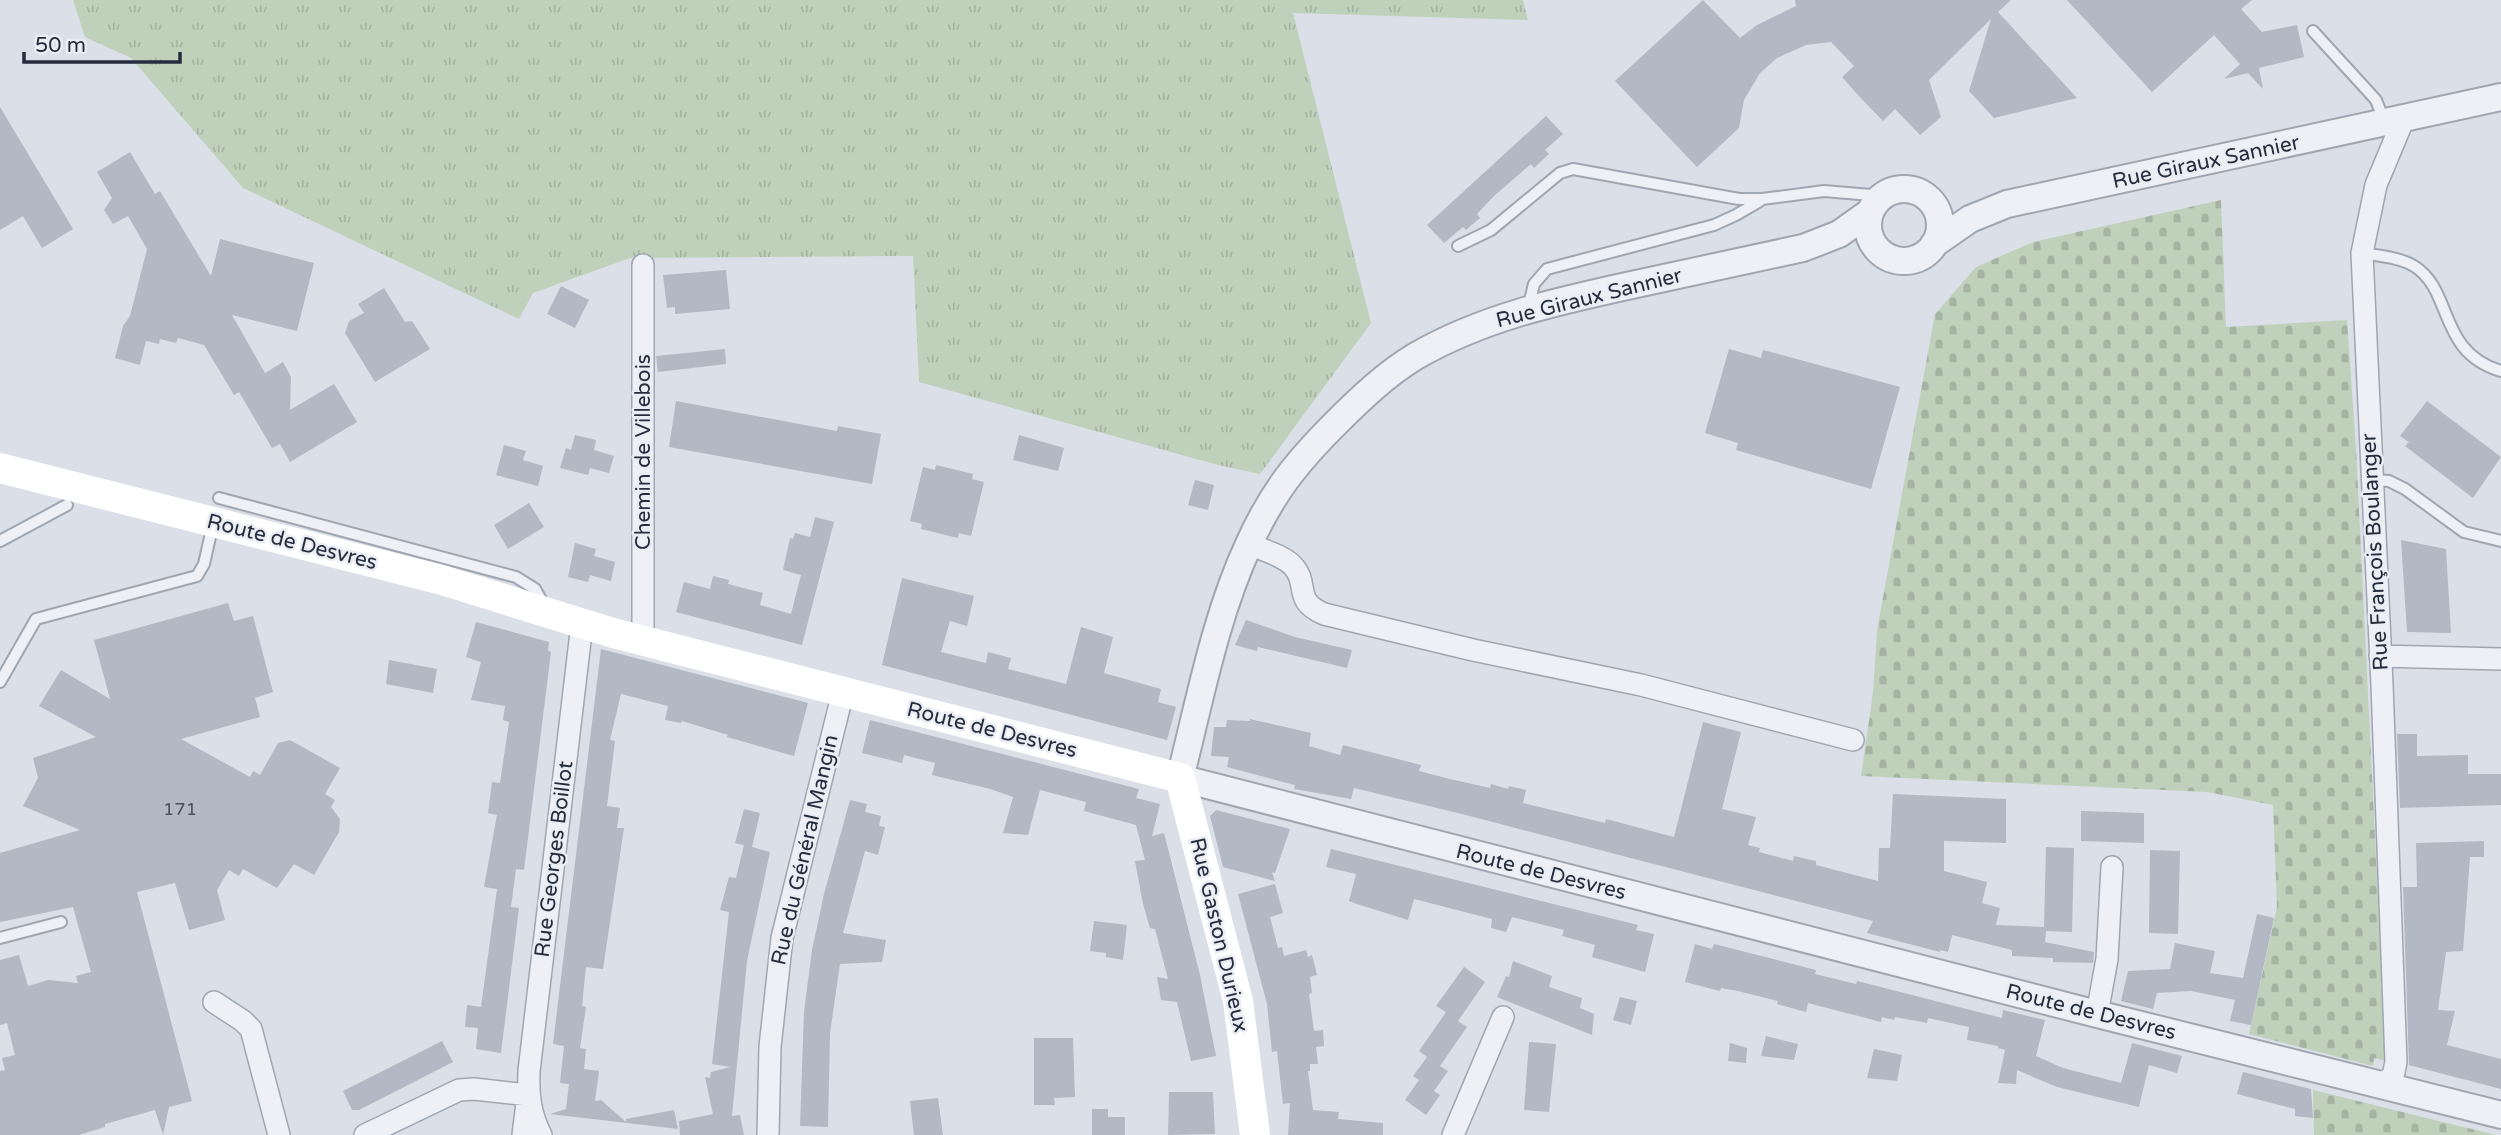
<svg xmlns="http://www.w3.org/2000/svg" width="2501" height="1135" font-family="'Varela Round',sans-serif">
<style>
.grass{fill:url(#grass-tufts)}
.cemetery{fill:url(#cemetery-stones)}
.building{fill:#b2b8c4}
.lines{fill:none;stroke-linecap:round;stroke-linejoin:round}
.service-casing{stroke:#a0a6b1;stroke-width:14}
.minor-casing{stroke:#a0a6b1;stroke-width:24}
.tertiary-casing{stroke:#a0a6b1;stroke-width:30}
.service{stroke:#eef0f5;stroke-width:10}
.minor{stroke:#eef0f5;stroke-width:21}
.tertiary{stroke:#eef0f5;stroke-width:26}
.secondary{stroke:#fff;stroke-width:30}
.labels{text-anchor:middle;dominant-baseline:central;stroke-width:5;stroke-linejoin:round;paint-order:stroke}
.number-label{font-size:18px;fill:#484f5f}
.street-label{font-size:21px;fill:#242c3d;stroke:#eaeef4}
</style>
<defs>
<pattern id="grass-tufts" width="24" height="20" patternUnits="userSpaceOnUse" patternTransform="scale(1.75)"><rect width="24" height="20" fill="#c0d1bb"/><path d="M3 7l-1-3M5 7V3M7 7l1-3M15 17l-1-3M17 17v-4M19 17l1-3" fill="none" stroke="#a5b4a2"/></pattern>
<pattern id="cemetery-stones" width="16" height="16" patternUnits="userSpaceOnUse" patternTransform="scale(1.75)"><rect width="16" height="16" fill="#c0d1bb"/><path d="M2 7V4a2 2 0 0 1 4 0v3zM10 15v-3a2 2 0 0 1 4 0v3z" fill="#a5b4a2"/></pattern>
</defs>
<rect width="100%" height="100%" fill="#dbdfe7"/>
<path class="grass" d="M 73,0 L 1523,0 L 1528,20 L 1293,13 L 1371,323 L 1260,474 L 1218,465 L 919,382 L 913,256 L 630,258 L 533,293 L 519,319 L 243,188 L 131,58 L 85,37 Z"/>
<path class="cemetery" d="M 2221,200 L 2226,327 L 2347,320 L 2356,449 L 2386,1061 L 2374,1058 L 2373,1066 L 2249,1034 L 2277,907 L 2273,805 L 2207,792 L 1861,776 L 1873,693 L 1877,630 L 1935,314 L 1976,267 L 2033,242 Z
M 2313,1090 L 2496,1135 L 2314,1135 Z"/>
<path class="building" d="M 1703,0 L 1740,38 L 1757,25 L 1796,6 L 1795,0 L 2011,0 L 1998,12 L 2077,98 L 1994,118 L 1969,91 L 1991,19 L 1929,80 L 1941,117 L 1920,135 L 1895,109 L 1883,121 L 1857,94 L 1842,77 L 1854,66 L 1831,42 L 1806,45 L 1777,58 L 1760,73 L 1744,100 L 1739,128 L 1697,167 L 1615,81 Z
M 2067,0 L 2252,0 L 2241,9 L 2262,32 L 2297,25 L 2304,57 L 2259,68 L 2263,89 L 2248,73 L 2224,79 L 2240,64 L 2214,35 L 2152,92 Z
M 0,107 L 73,229 L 42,248 L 23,216 L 0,230 Z
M 1546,116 L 1563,134 L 1545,150 L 1549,154 L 1534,168 L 1531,164 L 1494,196 L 1477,214 L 1480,218 L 1466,230 L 1463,227 L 1444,243 L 1427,225 Z
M 130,152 L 155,194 L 160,191 L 211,276 L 220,239 L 314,263 L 297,331 L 232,315 L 265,373 L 283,362 L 291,377 L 290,410 L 334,384 L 357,422 L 290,462 L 280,444 L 272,448 L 239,392 L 234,395 L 204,345 L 178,338 L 176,343 L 160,339 L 159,344 L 146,341 L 140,365 L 115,358 L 123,326 L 130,316 L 147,249 L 128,216 L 113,224 L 104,210 L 112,198 L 97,172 Z
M 726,270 L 730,309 L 675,314 L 675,307 L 667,308 L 663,275 Z
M 561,286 L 589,300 L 575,328 L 547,314 Z
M 384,288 L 405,322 L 412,321 L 430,349 L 375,382 L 345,333 L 349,321 L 364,313 L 358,304 Z
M 725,349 L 726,364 L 658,372 L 656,356 Z
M 1729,349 L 1761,358 L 1763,350 L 1900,387 L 1871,489 L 1736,450 L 1738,443 L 1705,433 Z
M 676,401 L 837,431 L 838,426 L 881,434 L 872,484 L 669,447 Z
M 2427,401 L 2501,457 L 2473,498 L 2405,446 L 2409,442 L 2400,436 Z
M 575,435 L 596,440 L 594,450 L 614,456 L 609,473 L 590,468 L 588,475 L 560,468 L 566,448 L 571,450 Z
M 1019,435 L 1064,448 L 1058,471 L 1013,460 Z
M 504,445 L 526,451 L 523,460 L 543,466 L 538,486 L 496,475 Z
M 936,465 L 973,474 L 972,479 L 984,482 L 971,536 L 959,533 L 958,538 L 921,529 L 922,524 L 910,521 L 923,467 L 935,470 Z
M 1195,480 L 1214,485 L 1208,510 L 1188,505 Z
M 529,503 L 544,527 L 508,549 L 494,525 Z
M 815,517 L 834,522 L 802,645 L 676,612 L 684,582 L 710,589 L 713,576 L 729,580 L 728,584 L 763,593 L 760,605 L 791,614 L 801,575 L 783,570 L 790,538 L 793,539 L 795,533 L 810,537 Z
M 2401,540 L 2446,549 L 2451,633 L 2407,632 Z
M 575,543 L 596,549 L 594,556 L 615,562 L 611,581 L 590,575 L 588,582 L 568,577 Z
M 902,578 L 974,596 L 967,626 L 950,621 L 941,652 L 986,663 L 988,652 L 1011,658 L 1008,669 L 1066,684 L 1081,627 L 1113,637 L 1104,673 L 1161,689 L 1158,702 L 1176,707 L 1167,740 L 882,665 Z
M 228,603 L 234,621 L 253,616 L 273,692 L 255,698 L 260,717 L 181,739 L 250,777 L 253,771 L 260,775 L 278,743 L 290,740 L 340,768 L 325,794 L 335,800 L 331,807 L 340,819 L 339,832 L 314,875 L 294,864 L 277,888 L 243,869 L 239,876 L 229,870 L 217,890 L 225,920 L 189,930 L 175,883 L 137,892 L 192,1101 L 169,1107 L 163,1135 L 155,1110 L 105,1124 L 105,1127 L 79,1135 L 0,1135 L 0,1071 L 5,1070 L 2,1058 L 15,1055 L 7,1023 L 0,1025 L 0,960 L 19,955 L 28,986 L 48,980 L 78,983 L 76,976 L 91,972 L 73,907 L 0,922 L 0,853 L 80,830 L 23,806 L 38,778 L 33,758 L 96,737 L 39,706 L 61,670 L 110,699 L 94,640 Z
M 1246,620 L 1295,637 L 1352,650 L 1347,668 L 1258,647 L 1257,651 L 1235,645 Z
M 476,622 L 549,642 L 548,651 L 551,652 L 524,870 L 516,869 L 511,907 L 519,908 L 501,1053 L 476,1049 L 478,1028 L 465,1027 L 467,1005 L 481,1007 L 497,889 L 484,887 L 497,815 L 488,813 L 492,782 L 500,783 L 509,722 L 503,720 L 505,706 L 471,700 L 481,662 L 466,657 Z
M 601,649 L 808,703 L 794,756 L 727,737 L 728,735 L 682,721 L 681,723 L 665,720 L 668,706 L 621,694 L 610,740 L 615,741 L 607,806 L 620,808 L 617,828 L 624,828 L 603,969 L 586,967 L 582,1006 L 586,1007 L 580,1048 L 586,1049 L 584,1069 L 599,1071 L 595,1101 L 601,1100 L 626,1122 L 626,1119 L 674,1110 L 678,1129 L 550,1114 L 566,1109 L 569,1084 L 560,1083 L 564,1046 L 553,1044 Z
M 389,660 L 437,669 L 433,693 L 386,684 Z
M 1250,719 L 1311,733 L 1309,746 L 1340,755 L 1343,745 L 1421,765 L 1419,771 L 1450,779 L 1490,788 L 1491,784 L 1508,789 L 1509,786 L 1526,790 L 1523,803 L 1605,823 L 1606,819 L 1674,837 L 1703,722 L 1741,732 L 1722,809 L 1756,817 L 1748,845 L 1760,848 L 1759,852 L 1793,861 L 1794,856 L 1816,861 L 1816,865 L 1878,881 L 1879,848 L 1890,848 L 1893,794 L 2006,799 L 2006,843 L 1944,841 L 1944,871 L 1987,882 L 1982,903 L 2000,908 L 1996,925 L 2044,927 L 2046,847 L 2074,848 L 2072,932 L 2046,931 L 2045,942 L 2094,952 L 2093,963 L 2053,962 L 2053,958 L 2012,956 L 2012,950 L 1952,935 L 1948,952 L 1940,950 L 1940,952 L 1867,933 L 1873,921 L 1462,814 L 1354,788 L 1351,799 L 1294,789 L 1295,785 L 1227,767 L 1229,757 L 1211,756 L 1214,727 L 1226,727 L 1227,720 L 1250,721 Z
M 870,720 L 1139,789 L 1136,798 L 1160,804 L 1152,836 L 1164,833 L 1200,975 L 1216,1056 L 1191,1061 L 1177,1002 L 1161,1000 L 1157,977 L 1168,979 L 1155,929 L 1150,928 L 1143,904 L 1135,861 L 1145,860 L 1136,825 L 1084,811 L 1086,802 L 1040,790 L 1028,835 L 1003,833 L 1013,797 L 990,789 L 932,775 L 935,763 L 904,755 L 902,763 L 862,753 Z
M 2397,734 L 2417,734 L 2417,756 L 2468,755 L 2468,774 L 2501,774 L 2501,805 L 2400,808 Z
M 850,800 L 867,804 L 865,812 L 881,816 L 879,826 L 885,827 L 878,855 L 865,851 L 843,933 L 886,940 L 882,962 L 840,964 L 830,1033 L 828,1127 L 800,1126 L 804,1012 L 812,950 L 824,894 Z
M 744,809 L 760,813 L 752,847 L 770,852 L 747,961 L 732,1116 L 740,1115 L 744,1135 L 680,1135 L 679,1121 L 713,1114 L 705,1077 L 710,1078 L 711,1072 L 730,1067 L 712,1064 L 729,912 L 720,910 L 729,877 L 736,878 L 744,845 L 747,846 L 735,843 Z
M 1216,810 L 1290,829 L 1275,873 L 1272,872 L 1275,881 L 1223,867 L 1210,816 Z
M 2081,811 L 2144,813 L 2144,843 L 2081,841 Z
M 2484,841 L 2484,857 L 2470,857 L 2463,951 L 2446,952 L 2438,1010 L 2455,1011 L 2447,1045 L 2501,1059 L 2501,1089 L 2409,1065 L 2403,887 L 2417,887 L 2416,843 Z
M 1331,849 L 1638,925 L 1636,930 L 1654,934 L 1645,972 L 1592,957 L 1595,945 L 1562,936 L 1564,930 L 1512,917 L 1506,932 L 1491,928 L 1492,919 L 1414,899 L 1408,920 L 1357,904 L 1349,901 L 1356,874 L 1326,867 Z
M 2150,850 L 2180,851 L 2178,934 L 2149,933 Z
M 1275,884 L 1283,913 L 1270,917 L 1278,948 L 1282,947 L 1284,956 L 1306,950 L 1308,957 L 1312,955 L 1317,975 L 1310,977 L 1312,993 L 1309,994 L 1314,1031 L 1323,1030 L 1324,1046 L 1316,1047 L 1318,1064 L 1310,1064 L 1310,1071 L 1308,1071 L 1313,1110 L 1339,1112 L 1338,1119 L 1383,1123 L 1383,1135 L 1288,1135 L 1290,1103 L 1283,1104 L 1277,1051 L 1272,1052 L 1267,1004 L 1238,894 Z
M 2257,914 L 2274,918 L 2251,1025 L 2230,1021 L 2235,1000 L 2191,991 L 2157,993 L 2153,1009 L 2121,1001 L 2128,971 L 2170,969 L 2175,943 L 2215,951 L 2210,973 L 2243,978 Z
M 1094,921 L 1127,925 L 1123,960 L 1106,957 L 1106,953 L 1090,951 Z
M 1695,944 L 1712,949 L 1714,944 L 1816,970 L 1815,974 L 1856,984 L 1857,981 L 2002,1018 L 2003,1010 L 2045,1020 L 2036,1056 L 2063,1068 L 2121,1083 L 2132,1043 L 2182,1056 L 2177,1073 L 2149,1065 L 2139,1107 L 2057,1087 L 2017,1070 L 2016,1084 L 1998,1083 L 2005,1050 L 1998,1048 L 1998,1046 L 1967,1040 L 1969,1027 L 1928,1018 L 1927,1023 L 1895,1017 L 1894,1020 L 1882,1017 L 1881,1022 L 1808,1003 L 1806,1012 L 1777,1004 L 1778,1001 L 1738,991 L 1721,988 L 1720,991 L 1685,982 Z
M 1513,961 L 1552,976 L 1549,987 L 1582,998 L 1580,1008 L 1594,1014 L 1592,1035 L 1497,997 L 1506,976 L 1509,977 Z
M 1464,967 L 1485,982 L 1458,1021 L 1449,1015 L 1467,1027 L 1440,1066 L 1448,1071 L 1434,1091 L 1440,1095 L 1426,1115 L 1405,1100 L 1419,1080 L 1413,1076 L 1427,1057 L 1419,1051 L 1446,1012 L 1436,1006 Z
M 1620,997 L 1637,1001 L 1631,1025 L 1613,1020 Z
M 1766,1036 L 1798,1044 L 1794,1060 L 1761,1056 Z
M 1034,1038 L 1073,1038 L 1075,1097 L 1054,1098 L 1055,1105 L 1034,1105 Z
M 442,1041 L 453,1062 L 359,1110 L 352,1110 L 343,1091 Z
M 1529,1042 L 1556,1044 L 1549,1112 L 1524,1110 Z
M 1730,1043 L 1747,1048 L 1746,1063 L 1728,1061 Z
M 1874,1049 L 1902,1055 L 1897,1081 L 1867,1078 Z
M 2243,1072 L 2311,1089 L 2313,1118 L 2295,1116 L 2295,1109 L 2237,1094 Z
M 1169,1092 L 1213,1092 L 1215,1134 L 1168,1135 Z
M 938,1098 L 943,1135 L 914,1135 L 910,1101 Z
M 1092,1109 L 1108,1109 L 1108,1117 L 1125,1117 L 1125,1135 L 1092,1135 Z"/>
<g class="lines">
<g class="service-casing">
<path id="service" d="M 2313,31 L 2376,100 L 2385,123
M 1458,246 L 1491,230 L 1560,173 L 1573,169 L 1739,199 L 1762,199 L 1824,191 L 1883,196
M 2362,253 C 2379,256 2399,257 2414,266 C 2454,291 2437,352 2501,371
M 1528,309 L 1534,284 L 1547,269 L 1714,225 L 1736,215 L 1760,201
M 2372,480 L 2389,481 L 2405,489 L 2464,532 L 2501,541
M 219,498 L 516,577 L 535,589 L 544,605
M 0,541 L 67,505
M 0,682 L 36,619 L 197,576 L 204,564 L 213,524
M 0,938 L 61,922"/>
</g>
<g class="minor-casing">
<path id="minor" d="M 1249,544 C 1262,550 1283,555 1293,566 C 1310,585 1292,600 1324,614 L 1473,650 L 1641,685 L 1853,740
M 643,640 L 643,265
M 2380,656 L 2501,659
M 214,1002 L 243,1021 L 251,1029 L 279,1135
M 2097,1014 L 2107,959 L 2112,867
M 2381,1085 L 2393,1076 L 2396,1062 L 2382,685 L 2362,253 L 2376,185 L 2404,118
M 365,1135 L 459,1090 L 474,1089 L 528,1095 L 523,1135
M 541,1135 C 530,1114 528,1094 529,1071 L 582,624
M 768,1135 L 770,1047 L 782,938 L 843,692
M 1453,1135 L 1503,1017"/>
</g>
<g class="tertiary-casing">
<path id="tertiary" d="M1868 225a36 36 0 1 1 72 0a36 36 0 1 1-72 0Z
M 1870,212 L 1839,234 L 1803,248 C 1745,261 1686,273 1627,286 C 1554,302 1482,318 1416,356 C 1386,374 1360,399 1335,424 C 1296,463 1272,493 1249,544 C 1215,617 1200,700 1180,778 L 2097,1014 L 2501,1115
M 1934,244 L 1970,219 L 2007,204 L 2501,97"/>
</g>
<use href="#service" class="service"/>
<use href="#minor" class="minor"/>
<use href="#tertiary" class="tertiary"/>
<path class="secondary" d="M 0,468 L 442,580 L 613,633 L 1180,778 L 1238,1001 L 1255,1135"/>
</g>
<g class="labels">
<g class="number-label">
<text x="180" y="809">171</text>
</g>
<g class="street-label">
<text transform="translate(2206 162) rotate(-12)">Rue Giraux Sannier</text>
<text transform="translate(1589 298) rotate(-14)">Rue Giraux Sannier</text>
<text transform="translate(643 452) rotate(-90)">Chemin de Villebois</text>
<text transform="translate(292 542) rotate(14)">Route de Desvres</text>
<text transform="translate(2375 552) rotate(-93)">Rue François Boulanger</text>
<text transform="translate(992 730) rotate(14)">Route de Desvres</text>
<text transform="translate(805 850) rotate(-77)">Rue du Général Mangin</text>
<text transform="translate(554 859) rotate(-83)">Rue Georges Boillot</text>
<text transform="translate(1541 872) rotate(14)">Route de Desvres</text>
<text transform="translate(1219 935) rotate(77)">Rue Gaston Durieux</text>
<text transform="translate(2091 1012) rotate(14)">Route de Desvres</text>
</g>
</g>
<path d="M24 52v10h156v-10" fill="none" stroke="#242c3d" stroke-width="3.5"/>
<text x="35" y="52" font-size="21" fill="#242c3d" stroke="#eaeef4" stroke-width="5" paint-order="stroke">50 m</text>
</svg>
